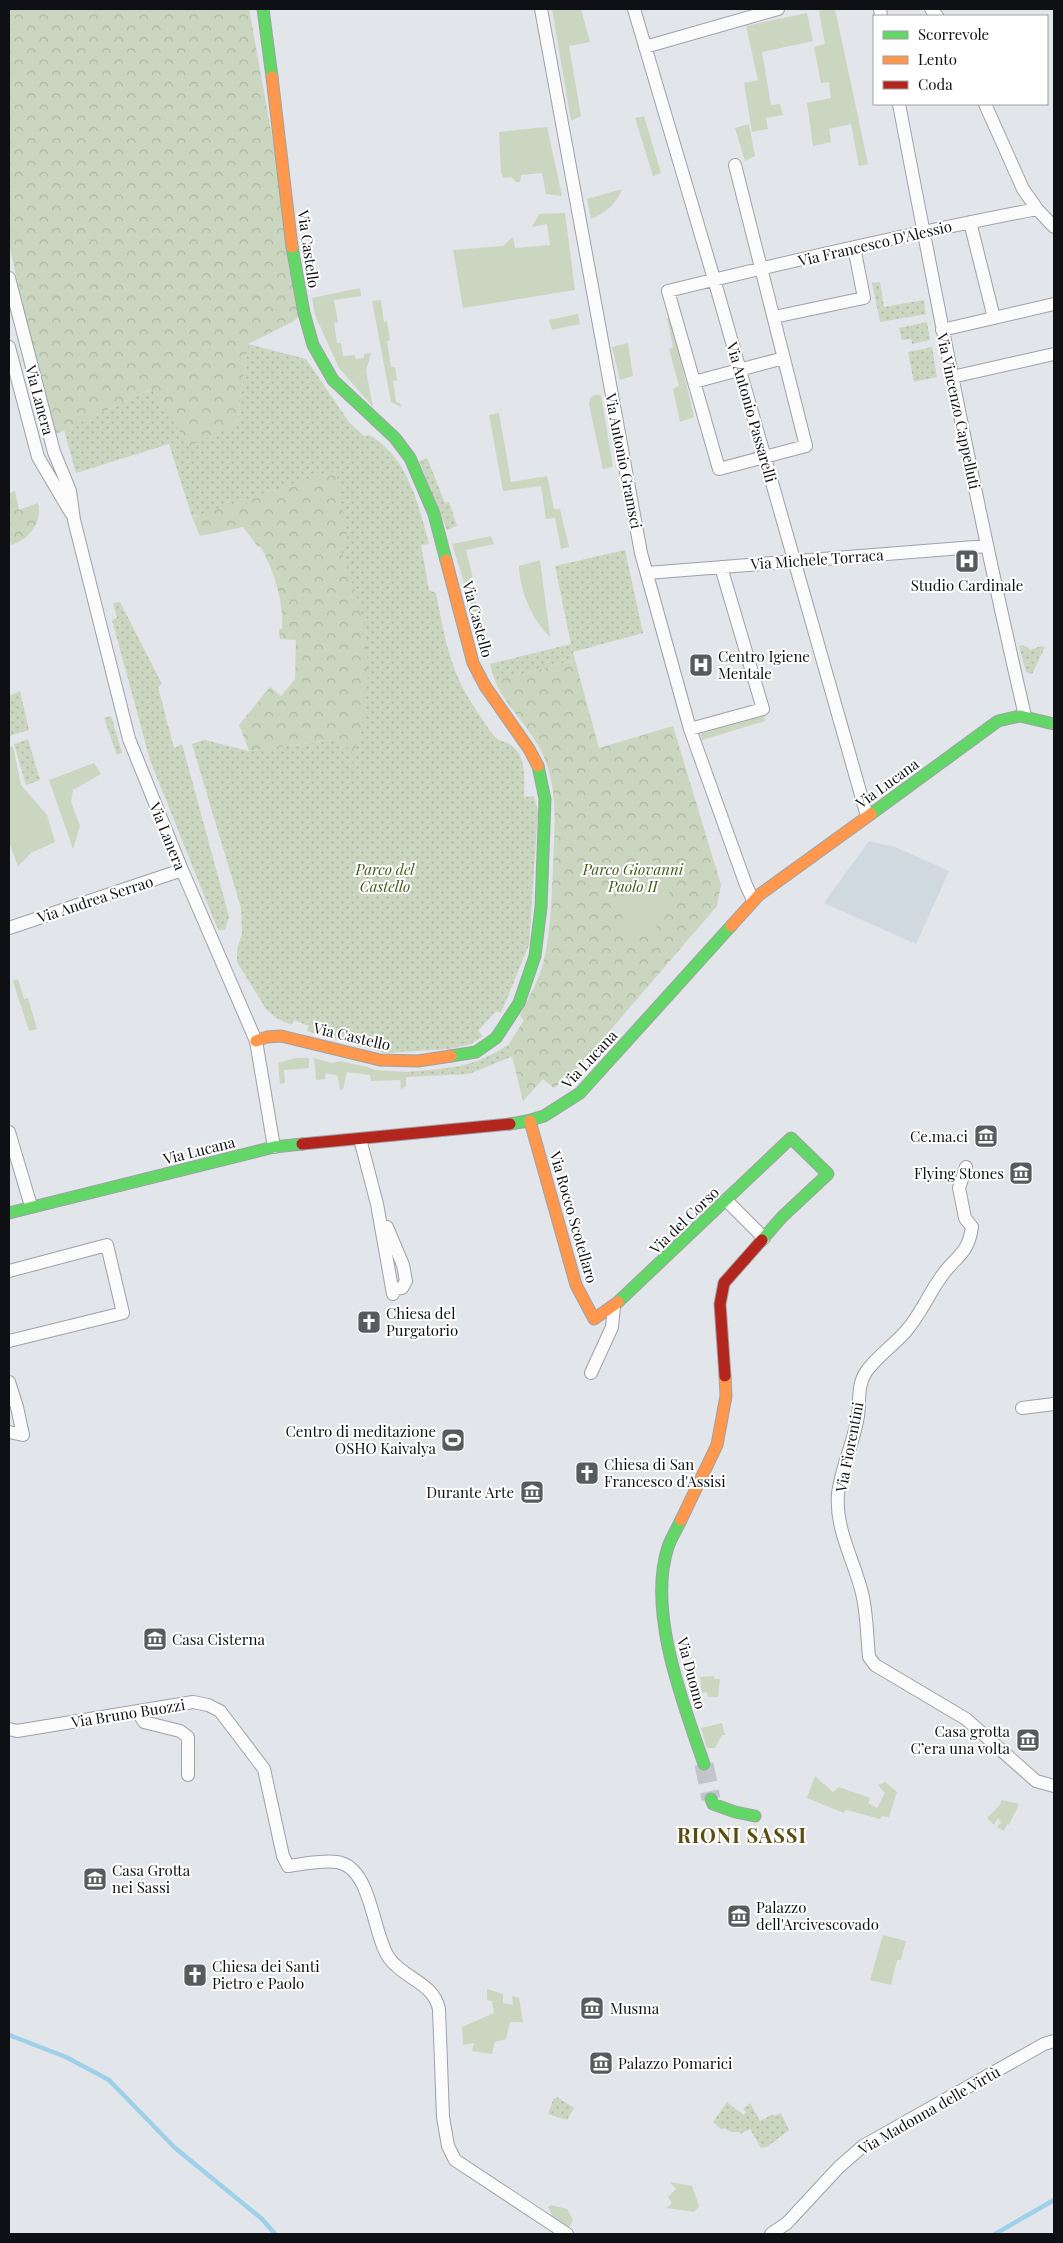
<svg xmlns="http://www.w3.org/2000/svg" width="1063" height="2243" font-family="'Playfair Display',serif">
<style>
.built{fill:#d0d8e0}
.grass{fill:url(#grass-dots)}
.forest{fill:url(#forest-crowns)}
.garden{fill:#cbd6c0}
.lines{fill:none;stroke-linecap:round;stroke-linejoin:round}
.stream{stroke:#9ed1e9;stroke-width:4.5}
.secondary-tunnel{stroke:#c2c5ca;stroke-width:19;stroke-dasharray:19 9;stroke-linecap:butt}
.street-casing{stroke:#9ea1a5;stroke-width:14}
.fast-casing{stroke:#9ea1a5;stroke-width:13}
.slow-casing{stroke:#9ea1a5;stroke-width:13}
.jam-casing{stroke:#9ea1a5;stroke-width:13}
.street{stroke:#fbfbfc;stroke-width:12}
.fast{stroke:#63d668;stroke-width:11}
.slow{stroke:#ff974d;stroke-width:11}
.jam{stroke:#b3261e;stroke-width:11}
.labels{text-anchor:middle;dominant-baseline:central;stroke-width:4;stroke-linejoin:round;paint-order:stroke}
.street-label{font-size:15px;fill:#0e1013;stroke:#fff}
.poi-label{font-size:15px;fill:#0e1013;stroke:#fff;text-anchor:start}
.park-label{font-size:15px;font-style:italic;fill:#435818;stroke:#fff}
.district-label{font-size:20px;font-weight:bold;letter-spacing:1px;fill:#594e0e;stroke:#fff}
</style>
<defs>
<pattern id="grass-dots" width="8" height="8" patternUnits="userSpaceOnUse" patternTransform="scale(1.25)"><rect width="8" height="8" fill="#cbd6c0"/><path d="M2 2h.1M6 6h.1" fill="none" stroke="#adb7a4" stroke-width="1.8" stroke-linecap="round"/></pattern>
<pattern id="forest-crowns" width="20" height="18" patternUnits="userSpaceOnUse" patternTransform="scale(1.25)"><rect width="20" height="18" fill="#cbd6c0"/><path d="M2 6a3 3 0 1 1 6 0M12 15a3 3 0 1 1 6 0" fill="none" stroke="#adb7a4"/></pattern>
</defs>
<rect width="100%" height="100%" fill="#e2e5ea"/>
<path class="built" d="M 869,841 L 895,847 L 949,871 L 916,944 L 824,903 Z"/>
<path class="grass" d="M 880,282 L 884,307 L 924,300 L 926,314 L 880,322 L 872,283 Z
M 927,322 L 930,340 L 912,344 L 911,339 L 902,340 L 899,328 Z
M 248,344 L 306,359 L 349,422 L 364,436 L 370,435 C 408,459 418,502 429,544 L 421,545 L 429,590 L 436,593 C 443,629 449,666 469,699 C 477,711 486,726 495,737 C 499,741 507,742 512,746 C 527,757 524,780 524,797 L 534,796 L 538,811 L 529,945 L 501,1013 L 496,1011 L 478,1031 L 483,1036 L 471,1044 L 450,1049 L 385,1053 L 307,1031 L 309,1026 L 294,1020 L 291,1025 L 278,1019 L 266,1009 L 237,962 L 237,951 L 242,933 L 241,908 L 192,744 L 204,740 L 249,751 L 333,740 L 316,534 L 195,515 L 192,517 L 169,444 L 76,473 L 64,430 L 152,389 L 190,445 L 237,424 Z
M 932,347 L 937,377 L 914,382 L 908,352 Z
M 427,458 L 445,503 L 449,502 L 457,526 L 447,530 L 419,461 Z
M 625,550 L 643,633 L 573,652 L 575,660 L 495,681 L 490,664 L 571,644 L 555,566 Z
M 120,602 L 162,684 L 158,687 L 174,748 L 182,744 L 227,909 L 229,917 L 225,930 L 219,930 L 216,925 L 150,760 L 112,620 L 117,618 L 113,603 Z
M 1023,645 L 1031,650 L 1041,646 L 1045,647 L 1032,674 L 1026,672 L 1019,646 Z
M 20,691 L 29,730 L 9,736 L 9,696 Z
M 111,716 L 122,753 L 117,755 L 104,718 Z
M 28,739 L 40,780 L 26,785 L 14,744 Z
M 509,1044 L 513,1056 L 469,1074 L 406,1077 L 406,1072 C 448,1068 473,1069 509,1044 Z
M 557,2097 L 574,2108 L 567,2120 L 548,2114 L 554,2098 L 556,2099 Z
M 727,2102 L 744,2115 L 746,2112 L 743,2109 L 750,2103 L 760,2121 L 773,2114 L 774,2116 L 781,2113 L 789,2130 L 767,2147 L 761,2148 L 750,2129 L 740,2134 L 739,2132 L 731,2132 L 724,2128 L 721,2129 L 713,2122 Z"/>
<path class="forest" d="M 9,9 L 249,9 L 304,313 L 292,322 L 248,344 L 237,424 L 190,446 L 151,389 L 52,436 L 9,244 Z
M 336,471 L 348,544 L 341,545 L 342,553 L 358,599 L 355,600 L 357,607 L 360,607 L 365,632 L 362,633 L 363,640 L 365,640 L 368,662 L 365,662 L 368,670 L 367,690 L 363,691 L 366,699 L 364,713 L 361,714 L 361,720 L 363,721 L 350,772 L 352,750 L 333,740 L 249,751 L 239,725 L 270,687 L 281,696 L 295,679 L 296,640 L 280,639 L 279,629 L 282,629 C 284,602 274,570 260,546 L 258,547 L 243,527 L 200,536 L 192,517 Z
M 15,491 L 19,510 L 38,503 C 43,522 29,540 11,545 L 9,536 L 9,493 Z
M 575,660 L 599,748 L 673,726 L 721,885 L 717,906 L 576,1070 L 554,1088 L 543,1079 L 523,1101 L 509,1044 L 524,1020 L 520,1016 C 528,999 538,981 543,964 C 551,933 551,901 553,870 C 554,832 559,793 544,757 C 532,729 507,709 495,681 Z"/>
<path class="garden" d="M 552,9 L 581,9 L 590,42 L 569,46 L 581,116 L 571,121 Z
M 829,9 L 835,9 L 868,164 L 859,166 L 851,124 L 829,129 L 831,142 L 813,146 L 807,103 L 831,98 L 829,82 L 821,83 L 814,47 L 825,44 L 819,11 Z
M 807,13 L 813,41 L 762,52 L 771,105 L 780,104 L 783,115 L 766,118 L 768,129 L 752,132 L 744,83 L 758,80 L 746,26 Z
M 644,116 L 661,173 L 653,176 L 635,118 Z
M 749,124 L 755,156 L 745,161 L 735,128 Z
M 547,127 L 562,196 L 546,194 L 542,173 L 521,175 L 520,182 L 516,182 L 511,177 L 504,178 L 501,173 L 499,132 Z
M 622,189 C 617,204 605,213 591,219 L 587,199 Z
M 565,213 L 575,290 L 463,308 L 453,250 L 503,246 L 513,237 L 515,248 L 550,245 L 547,224 L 532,227 L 539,214 Z
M 360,288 L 361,296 L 334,300 L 338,322 L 334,323 L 337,343 L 341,343 L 343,356 L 355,355 L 356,359 L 364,358 L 364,354 L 371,353 L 366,371 L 373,407 L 339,368 L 315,315 L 312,298 Z
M 381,300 L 384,322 L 387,321 L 390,340 L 387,341 L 391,367 L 395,367 L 397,380 L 393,381 L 396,402 L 400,403 L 401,407 L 391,402 L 372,301 Z
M 578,314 L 580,324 L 552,330 L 549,320 Z
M 667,318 L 671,318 L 694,417 L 680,422 L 673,389 L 679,386 L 669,349 L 673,347 Z
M 628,343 L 633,376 L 620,380 L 612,347 Z
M 595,395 L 601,395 L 613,467 L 603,469 L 589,405 L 590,398 Z
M 499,413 L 511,482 L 547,476 L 554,509 L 560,509 L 569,547 L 561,549 L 555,518 L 546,519 L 541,486 L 503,491 L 489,415 Z
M 491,536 L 494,544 L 466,550 L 477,594 L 474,598 L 491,649 L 486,653 L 452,544 Z
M 540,560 L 550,637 C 532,619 520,592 519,566 Z
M 764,715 L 765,721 L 702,740 L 700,734 Z
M 13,746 L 21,785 L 47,815 L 55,842 L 31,853 L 18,866 L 9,842 L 9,748 Z
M 94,763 L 101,774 L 73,790 L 71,802 L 80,826 L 73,849 L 49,780 Z
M 644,858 L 677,870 L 652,939 L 619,927 Z
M 18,979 L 24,999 L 28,998 L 37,1029 L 29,1031 L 13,981 Z
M 295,1058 L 309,1058 L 309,1068 L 284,1070 L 285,1083 L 280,1084 L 278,1063 Z
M 314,1058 L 332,1063 L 340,1061 L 368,1067 L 375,1070 L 406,1072 L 406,1086 L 401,1089 L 400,1080 L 371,1081 L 370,1075 L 347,1072 L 343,1089 L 340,1091 L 338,1076 L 326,1073 L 325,1079 L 316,1080 Z
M 714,1676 L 714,1679 L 720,1679 L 718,1697 L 708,1697 L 707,1692 L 702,1693 L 700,1677 Z
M 722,1723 L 725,1735 L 722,1735 L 715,1748 L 707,1748 L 701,1728 Z
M 815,1776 L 833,1792 L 839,1787 L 870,1798 L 868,1803 L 877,1808 L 885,1793 L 878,1785 L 885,1782 L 897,1792 L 889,1817 L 882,1816 L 880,1819 L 846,1810 L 844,1813 L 807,1798 Z
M 1002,1800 L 1019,1804 L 1009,1825 L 1007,1824 L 1004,1831 L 997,1827 L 1001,1822 L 998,1818 L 994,1825 L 987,1818 L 999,1806 Z
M 883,1935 L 906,1941 L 901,1960 L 897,1960 L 891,1985 L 870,1980 Z
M 487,1989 L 503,1994 L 503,2003 L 513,2005 L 512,1996 L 519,1998 L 523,2022 L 510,2022 L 506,2039 L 495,2042 L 492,2054 L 472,2051 L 474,2043 L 463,2045 L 462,2027 L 494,2013 L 492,2001 L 487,2000 Z
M 670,2182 L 692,2186 L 699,2206 L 694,2212 L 667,2208 L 672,2203 L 668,2197 L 676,2189 Z
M 551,2205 L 567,2209 L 573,2220 L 568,2229 L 554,2219 L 548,2207 Z"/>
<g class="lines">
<path class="stream" d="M 9,2035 L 66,2057 L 109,2080 L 174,2147 L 262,2219 L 275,2234
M 995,2234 L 1054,2200"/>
<path class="secondary-tunnel" d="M 704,1764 L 711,1799"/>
<g class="street-casing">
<path id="street" d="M 541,9 L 641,553 L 690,729 L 746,885 L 753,900
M 634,9 L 714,279 L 867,816
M 880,9 L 881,16
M 931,9 L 937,16
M 645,47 L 778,9
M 899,104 C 938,308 978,513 1025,716
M 985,104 L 1023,189 L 1037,209 L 1054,227
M 735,165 L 806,446 L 719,469 L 668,291 C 790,261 913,233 1037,209
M 970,222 L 994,318
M 9,278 L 54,452 L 70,491 L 74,520 L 129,739 L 182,870 L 256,1041 L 274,1147
M 774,317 L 864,298 L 854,247
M 942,330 L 1054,304
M 9,347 L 38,457 L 71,513
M 952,377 L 1054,354
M 694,382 L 784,358
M 647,573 L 987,546
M 690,729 L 763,709 L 721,567
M 9,928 L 182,870
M 9,1132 L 31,1206
M 360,1139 L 377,1204 L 393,1294
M 966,1167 L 959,1188 L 965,1218 L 972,1227 C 968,1256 954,1257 941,1277 C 928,1295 921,1314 906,1331 C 894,1345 876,1357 866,1372 C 857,1385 860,1402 858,1416 C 854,1442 841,1468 838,1494 C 835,1529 854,1560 862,1593 C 867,1613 867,1636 869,1657 L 875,1665 L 966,1719 L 1036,1781 L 1054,1786
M 726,1200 L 764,1238
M 387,1227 L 403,1265 L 406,1281 L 402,1288 L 393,1289
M 9,1271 L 107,1245 L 123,1313 L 9,1341
M 591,1373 L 612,1327 L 614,1306
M 9,1382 L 17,1407 L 23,1435 L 9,1432
M 1022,1408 L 1054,1404
M 138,1712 L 144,1722 L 180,1731 L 188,1737 L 188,1775
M 9,1729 L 17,1731 L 193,1702 L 208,1705 L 220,1711 L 264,1769 L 283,1856 L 288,1866 C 304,1864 321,1860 337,1862 C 372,1867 372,1933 389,1958 C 404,1979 433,1982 439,2009 L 443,2117 L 448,2146 L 455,2160 L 567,2234
M 771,2234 L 787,2223 L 839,2167 L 863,2146 L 1044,2044 L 1054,2041"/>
</g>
<g class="fast-casing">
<path id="fast" d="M 263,9 L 272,77
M 292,247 L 304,313 L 313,345 L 333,380 L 395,438 L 410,458 L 434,514 L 446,560
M 871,814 L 998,721 L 1020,716 L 1054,724
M 451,1056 L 476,1052 L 496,1038 L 519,1003 L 535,956 L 541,907 L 545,799 L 538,766
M 510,1124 L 527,1121 L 544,1116 L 580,1093 L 731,926
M 9,1213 L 274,1147 L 302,1144
M 618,1302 L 791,1138 L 828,1174 L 782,1217 L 762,1240
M 681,1520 C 677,1529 671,1538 668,1547 C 647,1611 683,1703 704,1764
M 711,1799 L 713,1804 L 735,1812 L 755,1816"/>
</g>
<g class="slow-casing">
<path id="slow" d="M 272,77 L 292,247
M 446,560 L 473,663 L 485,686 L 529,749 L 538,766
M 731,926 L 759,895 L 871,814
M 256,1041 L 267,1037 L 281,1036 L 380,1060 L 418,1061 L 451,1056
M 530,1121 L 576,1285 L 594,1319 L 618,1302
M 681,1520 L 717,1445 L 726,1396 L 725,1376"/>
</g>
<g class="jam-casing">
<path id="jam" d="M 302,1144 L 510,1124
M 725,1376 L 720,1304 L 724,1283 L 762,1240"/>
</g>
<use href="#street" class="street"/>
<use href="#fast" class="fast"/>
<use href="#slow" class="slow"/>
<use href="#jam" class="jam"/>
</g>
<defs>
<g id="hospital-square" transform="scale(1.25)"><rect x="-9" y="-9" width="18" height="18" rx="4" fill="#585b5e" stroke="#fff"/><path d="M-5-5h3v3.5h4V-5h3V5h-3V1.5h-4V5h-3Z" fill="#fff"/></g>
<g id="museum-square" transform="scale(1.25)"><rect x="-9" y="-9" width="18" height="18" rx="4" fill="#585b5e" stroke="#fff"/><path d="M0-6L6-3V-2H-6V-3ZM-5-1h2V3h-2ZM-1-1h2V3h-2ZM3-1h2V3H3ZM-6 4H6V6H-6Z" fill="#fff"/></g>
<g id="church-square" transform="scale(1.25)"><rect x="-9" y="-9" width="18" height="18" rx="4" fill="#585b5e" stroke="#fff"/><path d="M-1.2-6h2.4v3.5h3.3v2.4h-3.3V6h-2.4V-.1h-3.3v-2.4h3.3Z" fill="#fff"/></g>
<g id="stadium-square" transform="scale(1.25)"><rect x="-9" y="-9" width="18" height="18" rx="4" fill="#585b5e" stroke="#fff"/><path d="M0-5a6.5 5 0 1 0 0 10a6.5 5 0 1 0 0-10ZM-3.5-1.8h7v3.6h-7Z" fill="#fff"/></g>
</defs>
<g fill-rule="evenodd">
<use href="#hospital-square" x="967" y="561"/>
<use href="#hospital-square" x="701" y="665"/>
<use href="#museum-square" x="986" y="1136"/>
<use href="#museum-square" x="1021" y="1173"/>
<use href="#church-square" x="369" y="1322"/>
<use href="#stadium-square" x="453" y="1440"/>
<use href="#church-square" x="587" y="1473"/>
<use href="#museum-square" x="532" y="1492"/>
<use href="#museum-square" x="155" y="1639"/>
<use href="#museum-square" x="1028" y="1740"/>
<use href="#museum-square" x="95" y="1879"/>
<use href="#museum-square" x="739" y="1916"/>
<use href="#church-square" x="195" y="1975"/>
<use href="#museum-square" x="592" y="2008"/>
<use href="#museum-square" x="601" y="2063"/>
</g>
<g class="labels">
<g class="street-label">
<text transform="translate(875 243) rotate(-13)">Via Francesco D'Alessio</text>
<text transform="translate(309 249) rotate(82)">Via Castello</text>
<text transform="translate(40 400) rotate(75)">Via Lanera</text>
<text transform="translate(959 411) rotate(78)">Via Vincenzo Cappelluti</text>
<text transform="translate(752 412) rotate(74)">Via Antonio Passarelli</text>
<text transform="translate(624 461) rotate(79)">Via Antonio Gramsci</text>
<text transform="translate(817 559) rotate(-4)">Via Michele Torraca</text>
<text transform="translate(478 619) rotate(75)">Via Castello</text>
<text transform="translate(887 783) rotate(-36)">Via Lucana</text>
<text transform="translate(168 836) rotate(68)">Via Lanera</text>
<text transform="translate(95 899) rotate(-18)">Via Andrea Serrao</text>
<text transform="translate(352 1036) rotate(13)">Via Castello</text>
<text transform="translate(589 1059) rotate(-47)">Via Lucana</text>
<text transform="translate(199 1150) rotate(-14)">Via Lucana</text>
<text transform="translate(574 1217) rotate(74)">Via Rocco Scotellaro</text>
<text transform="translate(684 1220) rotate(-44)">Via del Corso</text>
<text transform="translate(849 1447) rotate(-79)">Via Fiorentini</text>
<text transform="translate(692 1673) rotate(75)">Via Duomo</text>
<text transform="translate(128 1713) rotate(-9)">Via Bruno Buozzi</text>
<text transform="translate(929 2110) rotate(-30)">Via Madonna delle Virtù</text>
</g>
<g class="poi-label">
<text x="967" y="585" text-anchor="middle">Studio Cardinale</text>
<text x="718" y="656">Centro Igiene<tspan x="718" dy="17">Mentale</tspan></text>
<text x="968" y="1136" text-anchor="end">Ce.ma.ci</text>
<text x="1004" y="1173" text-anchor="end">Flying Stones</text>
<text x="386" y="1313">Chiesa del<tspan x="386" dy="17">Purgatorio</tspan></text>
<text x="436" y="1431" text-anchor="end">Centro di meditazione<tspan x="436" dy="17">OSHO Kaivalya</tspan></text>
<text x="604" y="1464">Chiesa di San<tspan x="604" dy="17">Francesco d'Assisi</tspan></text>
<text x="514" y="1492" text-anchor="end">Durante Arte</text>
<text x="172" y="1639">Casa Cisterna</text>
<text x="1010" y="1731" text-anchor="end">Casa grotta<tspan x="1010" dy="17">C’era una volta</tspan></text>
<text x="112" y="1870">Casa Grotta<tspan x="112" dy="17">nei Sassi</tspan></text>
<text x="756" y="1907">Palazzo<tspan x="756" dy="17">dell'Arcivescovado</tspan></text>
<text x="212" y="1966">Chiesa dei Santi<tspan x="212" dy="17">Pietro e Paolo</tspan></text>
<text x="610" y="2008">Musma</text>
<text x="618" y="2063">Palazzo Pomarici</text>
</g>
<g class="park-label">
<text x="385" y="869">Parco del<tspan x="385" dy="17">Castello</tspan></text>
<text x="633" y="869">Parco Giovanni<tspan x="633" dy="17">Paolo II</tspan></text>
</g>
<g class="district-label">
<text x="742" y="1834">RIONI SASSI</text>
</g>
</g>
<rect width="1063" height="2243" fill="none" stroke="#0e1013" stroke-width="20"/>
<rect x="873" y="15" width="175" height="90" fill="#ffffff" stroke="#9f9fa1"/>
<rect x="883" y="31" width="25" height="8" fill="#63d668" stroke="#9f9fa1"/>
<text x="918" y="40" font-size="15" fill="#0e1013">Scorrevole</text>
<rect x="883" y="56" width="25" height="8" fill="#ff974d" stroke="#9f9fa1"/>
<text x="918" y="65" font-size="15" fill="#0e1013">Lento</text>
<rect x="883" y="81" width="25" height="8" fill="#b3261e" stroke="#9f9fa1"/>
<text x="918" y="90" font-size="15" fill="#0e1013">Coda</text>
</svg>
